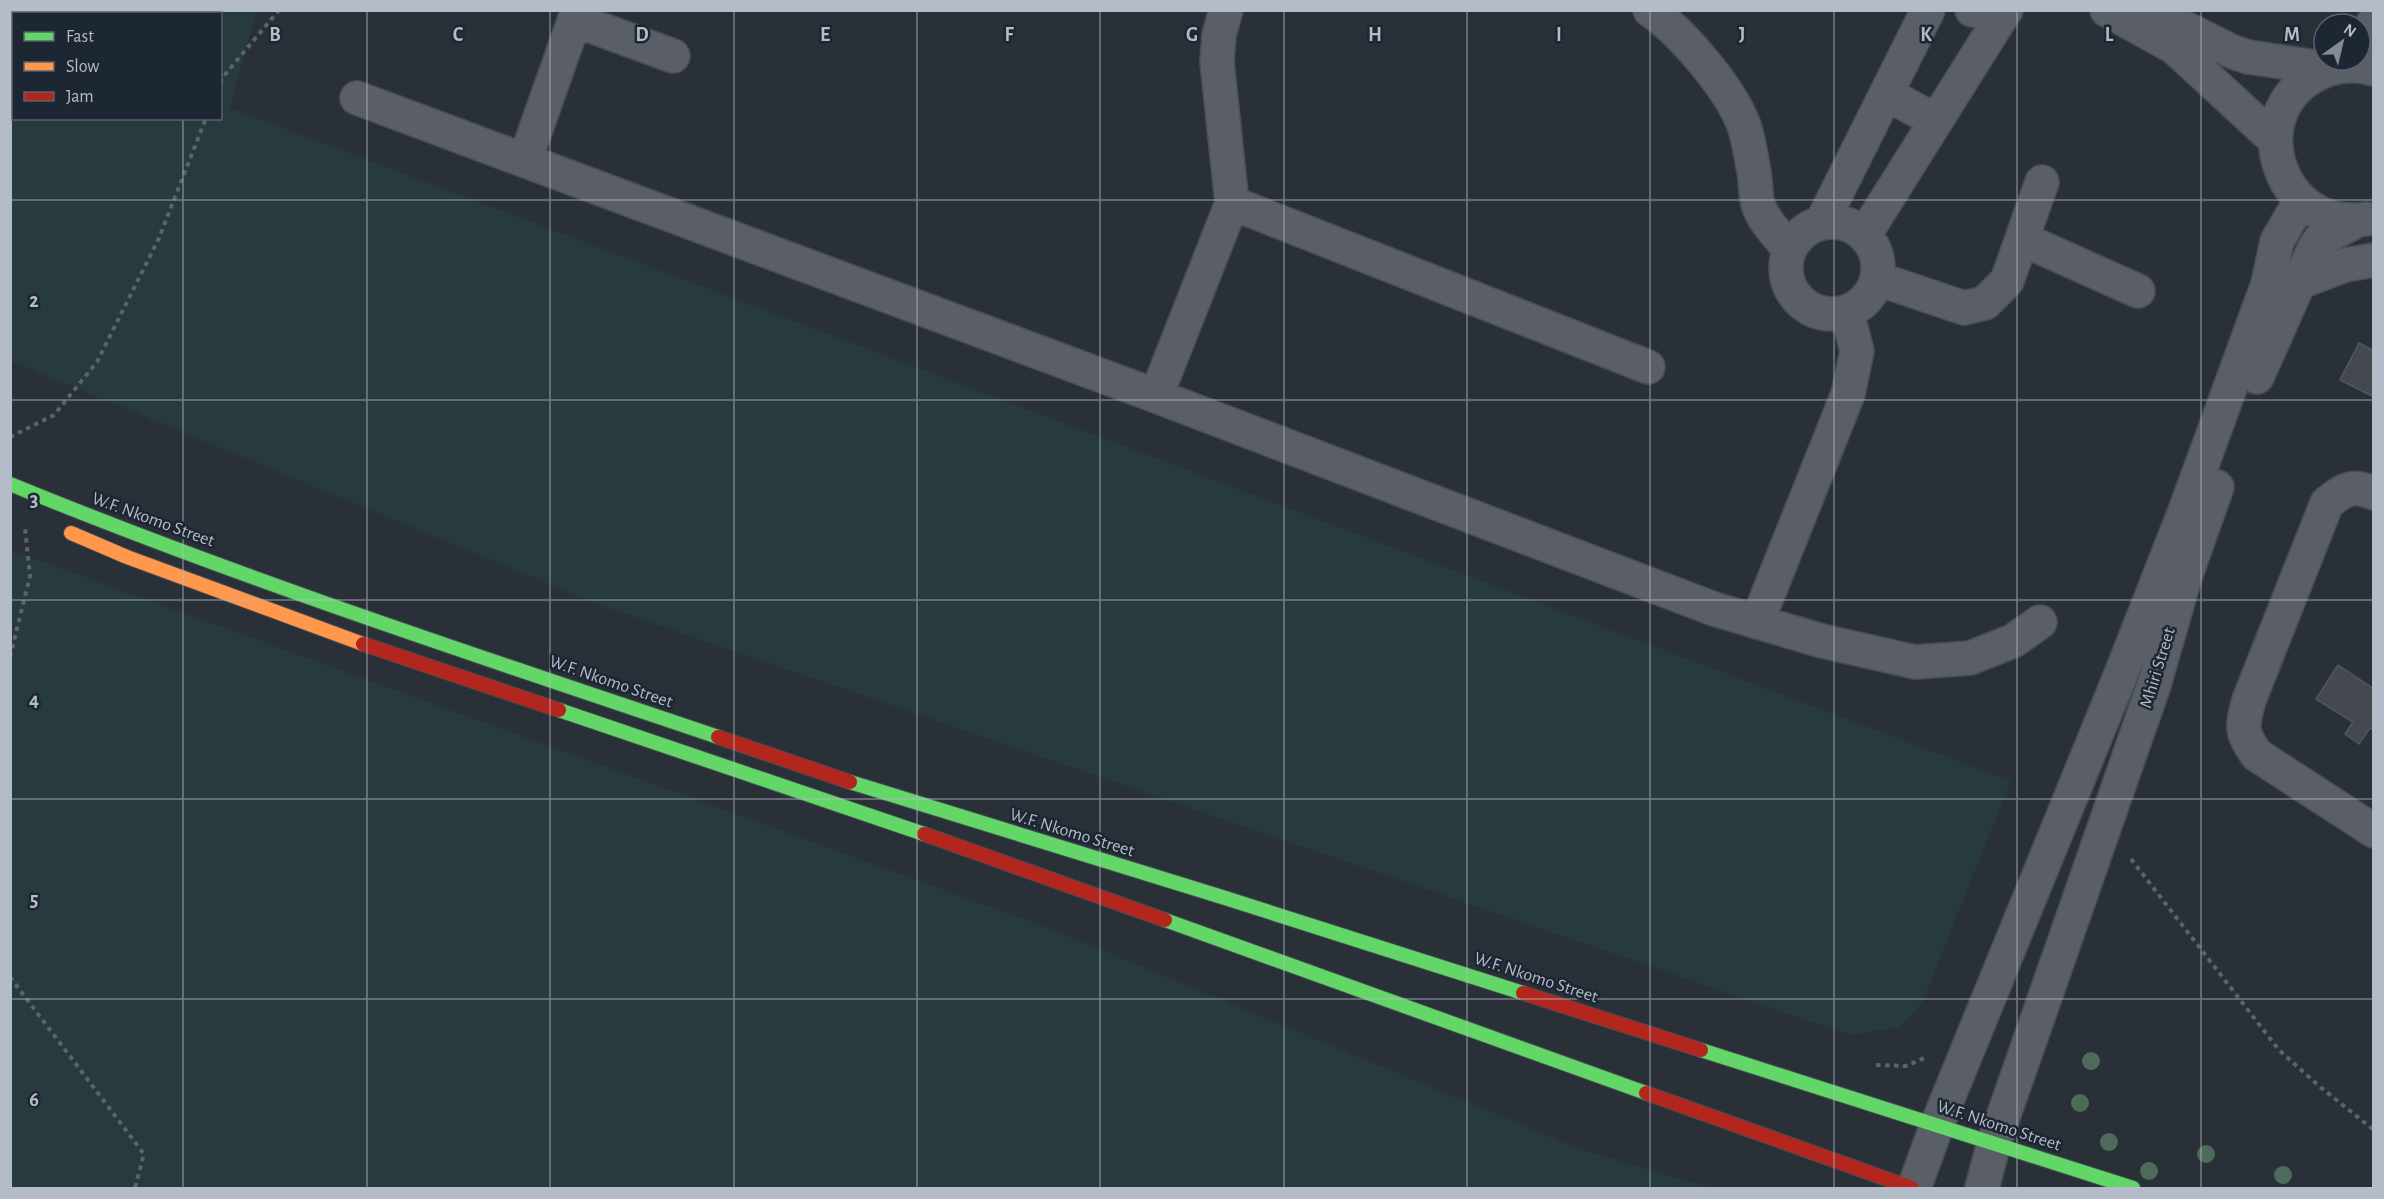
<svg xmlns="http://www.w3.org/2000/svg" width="2384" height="1199" font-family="'Alegreya Sans',sans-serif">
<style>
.green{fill:#273a3e;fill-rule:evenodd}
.building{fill:#444950;stroke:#52575f;stroke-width:1.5}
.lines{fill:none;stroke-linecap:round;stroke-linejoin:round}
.street-casing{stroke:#484c53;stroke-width:36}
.fast-casing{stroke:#484c53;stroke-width:16}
.slow-casing{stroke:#484c53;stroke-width:16}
.jam-casing{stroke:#484c53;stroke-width:16}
.path{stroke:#5d636a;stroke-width:4;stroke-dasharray:4.5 4.5;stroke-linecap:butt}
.street{stroke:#5a5e66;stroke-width:33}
.fast{stroke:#63d668;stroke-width:14}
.slow{stroke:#ff974d;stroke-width:14}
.jam{stroke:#b3261e;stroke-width:14}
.tree{fill:#4e6a5a}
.grid{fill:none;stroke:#b4bcc9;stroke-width:1.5;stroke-opacity:0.55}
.labels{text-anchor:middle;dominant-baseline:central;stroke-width:5;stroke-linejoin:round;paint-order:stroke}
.street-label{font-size:18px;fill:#b4bcc9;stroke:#1d2633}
.grid-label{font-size:20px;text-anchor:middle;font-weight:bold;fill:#b4bcc9;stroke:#1d2633;stroke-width:5;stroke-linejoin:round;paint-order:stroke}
</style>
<rect width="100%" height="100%" fill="#2a3038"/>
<path class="green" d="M 11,10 L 256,11 L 230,108 L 2011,781 L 1922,1003 L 1900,1027 L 1850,1035 L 600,605 L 11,361 ZM 14,14 L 220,14 L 220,118 L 14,118 Z
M 11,550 L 1054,930 L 1580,1149 L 1711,1188 L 11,1188 Z"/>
<path class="building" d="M 2359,343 L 2374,351 L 2374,397 L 2340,380 Z
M 2338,665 L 2374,689 L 2374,731 L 2370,728 L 2359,744 L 2345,734 L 2353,722 L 2316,699 Z"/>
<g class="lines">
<g class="street-casing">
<path id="street" d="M 1650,10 C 1683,33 1735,93 1746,132 C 1749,145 1752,159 1754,172 C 1756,182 1755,194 1758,204 C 1763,221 1779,236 1789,249
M 1972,10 L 1990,14 L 2006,10
M 2107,10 L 2174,47 L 2274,139
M 2151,11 L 2233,52 L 2248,57 L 2329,69
M 575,20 L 673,56
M 2360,43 L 2374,22
M 1887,94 L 1936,121
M 357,98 L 1156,396 L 1714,609 L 1822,641 L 1915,662 L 1970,658 L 2013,641 L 2040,622
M 525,160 L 578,10
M 1232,203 L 1648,367
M 2366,219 C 2276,233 2238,106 2324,71 C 2340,65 2357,64 2374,69
M1786 268a46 46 0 1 1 92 0a46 46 0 1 1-92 0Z
M 1822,222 L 1928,10
M 1865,234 L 2005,11
M 2022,239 L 2138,291
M 1878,279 L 1964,308 L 1985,303 L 2007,281 L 2042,182
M 2298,283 L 2345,265 L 2374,260
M 2257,377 L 2314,249 L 2320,240 L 2358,220
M 1156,396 L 1232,203 L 1217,62 L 1219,35 L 1226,10
M 2374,493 C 2351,484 2345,489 2327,503 L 2249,700 C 2242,726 2240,732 2257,755 L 2374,831
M 1757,622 L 1848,394 L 1857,351 L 1847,312
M 1914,1188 L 1937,1125 L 2121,674 L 2185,511 L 2268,284 L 2277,241 L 2301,200
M 1982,1188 L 1994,1143 L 2154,685 L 2185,577 L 2217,487"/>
</g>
<g class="fast-casing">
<path id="fast" d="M 10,484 C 242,579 481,657 718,737
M 559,710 L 924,834
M 850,782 L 1222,897 L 1523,993
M 1165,920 L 1646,1093
M 1701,1050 L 2133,1188"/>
</g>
<g class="slow-casing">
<path id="slow" d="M 71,533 L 127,557 L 363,644"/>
</g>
<g class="jam-casing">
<path id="jam" d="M 363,644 L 559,710
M 718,737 L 850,782
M 924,834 L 1165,920
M 1523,993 L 1701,1050
M 1646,1093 L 1912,1188"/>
</g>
<path class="path" d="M 220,83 L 223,77 L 279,10
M 10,437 L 54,415 L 97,362 L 159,238 L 206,118
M 10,657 L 30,576 L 25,528
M 2131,859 L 2279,1050 L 2319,1086 L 2374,1130
M 10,977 L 144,1154 L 135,1188
M 1876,1065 L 1906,1066 L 1924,1058"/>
<use href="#street" class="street"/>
<use href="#fast" class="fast"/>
<use href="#slow" class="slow"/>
<use href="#jam" class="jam"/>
</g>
<g class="tree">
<circle cx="2091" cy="1061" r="9"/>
<circle cx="2080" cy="1103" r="9"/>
<circle cx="2109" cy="1142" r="9"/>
<circle cx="2206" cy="1154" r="9"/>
<circle cx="2149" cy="1171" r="9"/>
<circle cx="2283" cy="1175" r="9"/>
</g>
<path class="grid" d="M 183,10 L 183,14M 367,10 L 367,1188M 550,10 L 550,1188M 734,10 L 734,1188M 917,10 L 917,1188M 1100,10 L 1100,1188M 1284,10 L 1284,1188M 1467,10 L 1467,1188M 1650,10 L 1650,1188M 1834,10 L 1834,1188M 2017,10 L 2017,1188M 2201,10 L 2201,1188M 183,118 L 183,1188M 10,200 L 2374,200M 10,400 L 2374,400M 10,600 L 2374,600M 10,799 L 2374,799M 10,999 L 2374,999"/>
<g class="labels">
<g class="street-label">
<text transform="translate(153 520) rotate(20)">W.F. Nkomo Street</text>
<text transform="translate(2158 668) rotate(-73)">Mhiri Street</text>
<text transform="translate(611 682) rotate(19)">W.F. Nkomo Street</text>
<text transform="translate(1072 833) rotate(17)">W.F. Nkomo Street</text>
<text transform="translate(1536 978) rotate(18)">W.F. Nkomo Street</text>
<text transform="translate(1999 1126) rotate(18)">W.F. Nkomo Street</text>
</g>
</g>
<g class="grid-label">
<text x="275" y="41">B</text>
<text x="458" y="41">C</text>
<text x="642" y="41">D</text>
<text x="825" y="41">E</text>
<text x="1009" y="41">F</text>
<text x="1192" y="41">G</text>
<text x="1375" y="41">H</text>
<text x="1559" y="41">I</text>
<text x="1742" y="41">J</text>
<text x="1926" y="41">K</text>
<text x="2109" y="41">L</text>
<text x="2292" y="41">M</text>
<text x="34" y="307">2</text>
<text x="34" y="506">3</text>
<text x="34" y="706">4</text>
<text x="34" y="906">5</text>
<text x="34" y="1106">6</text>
</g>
<rect width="2384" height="1199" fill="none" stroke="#b4bcc9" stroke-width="24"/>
<rect x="12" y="12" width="210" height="108" fill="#1d2633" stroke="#59626f" stroke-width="1.5"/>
<rect x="24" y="32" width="30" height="9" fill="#63d668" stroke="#59626f" stroke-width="1.5"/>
<text x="66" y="42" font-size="18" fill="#b4bcc9">Fast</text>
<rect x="24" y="62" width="30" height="9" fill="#ff974d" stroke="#59626f" stroke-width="1.5"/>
<text x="66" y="72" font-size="18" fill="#b4bcc9">Slow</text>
<rect x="24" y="92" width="30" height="9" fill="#b3261e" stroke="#59626f" stroke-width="1.5"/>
<text x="66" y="102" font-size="18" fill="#b4bcc9">Jam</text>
<g transform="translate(2342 42) rotate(34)"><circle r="28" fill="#1d2633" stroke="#59626f" stroke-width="1.5"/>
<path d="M0-4.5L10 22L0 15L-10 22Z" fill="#848b96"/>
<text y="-9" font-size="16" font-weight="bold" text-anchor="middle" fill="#b4bcc9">N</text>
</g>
</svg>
